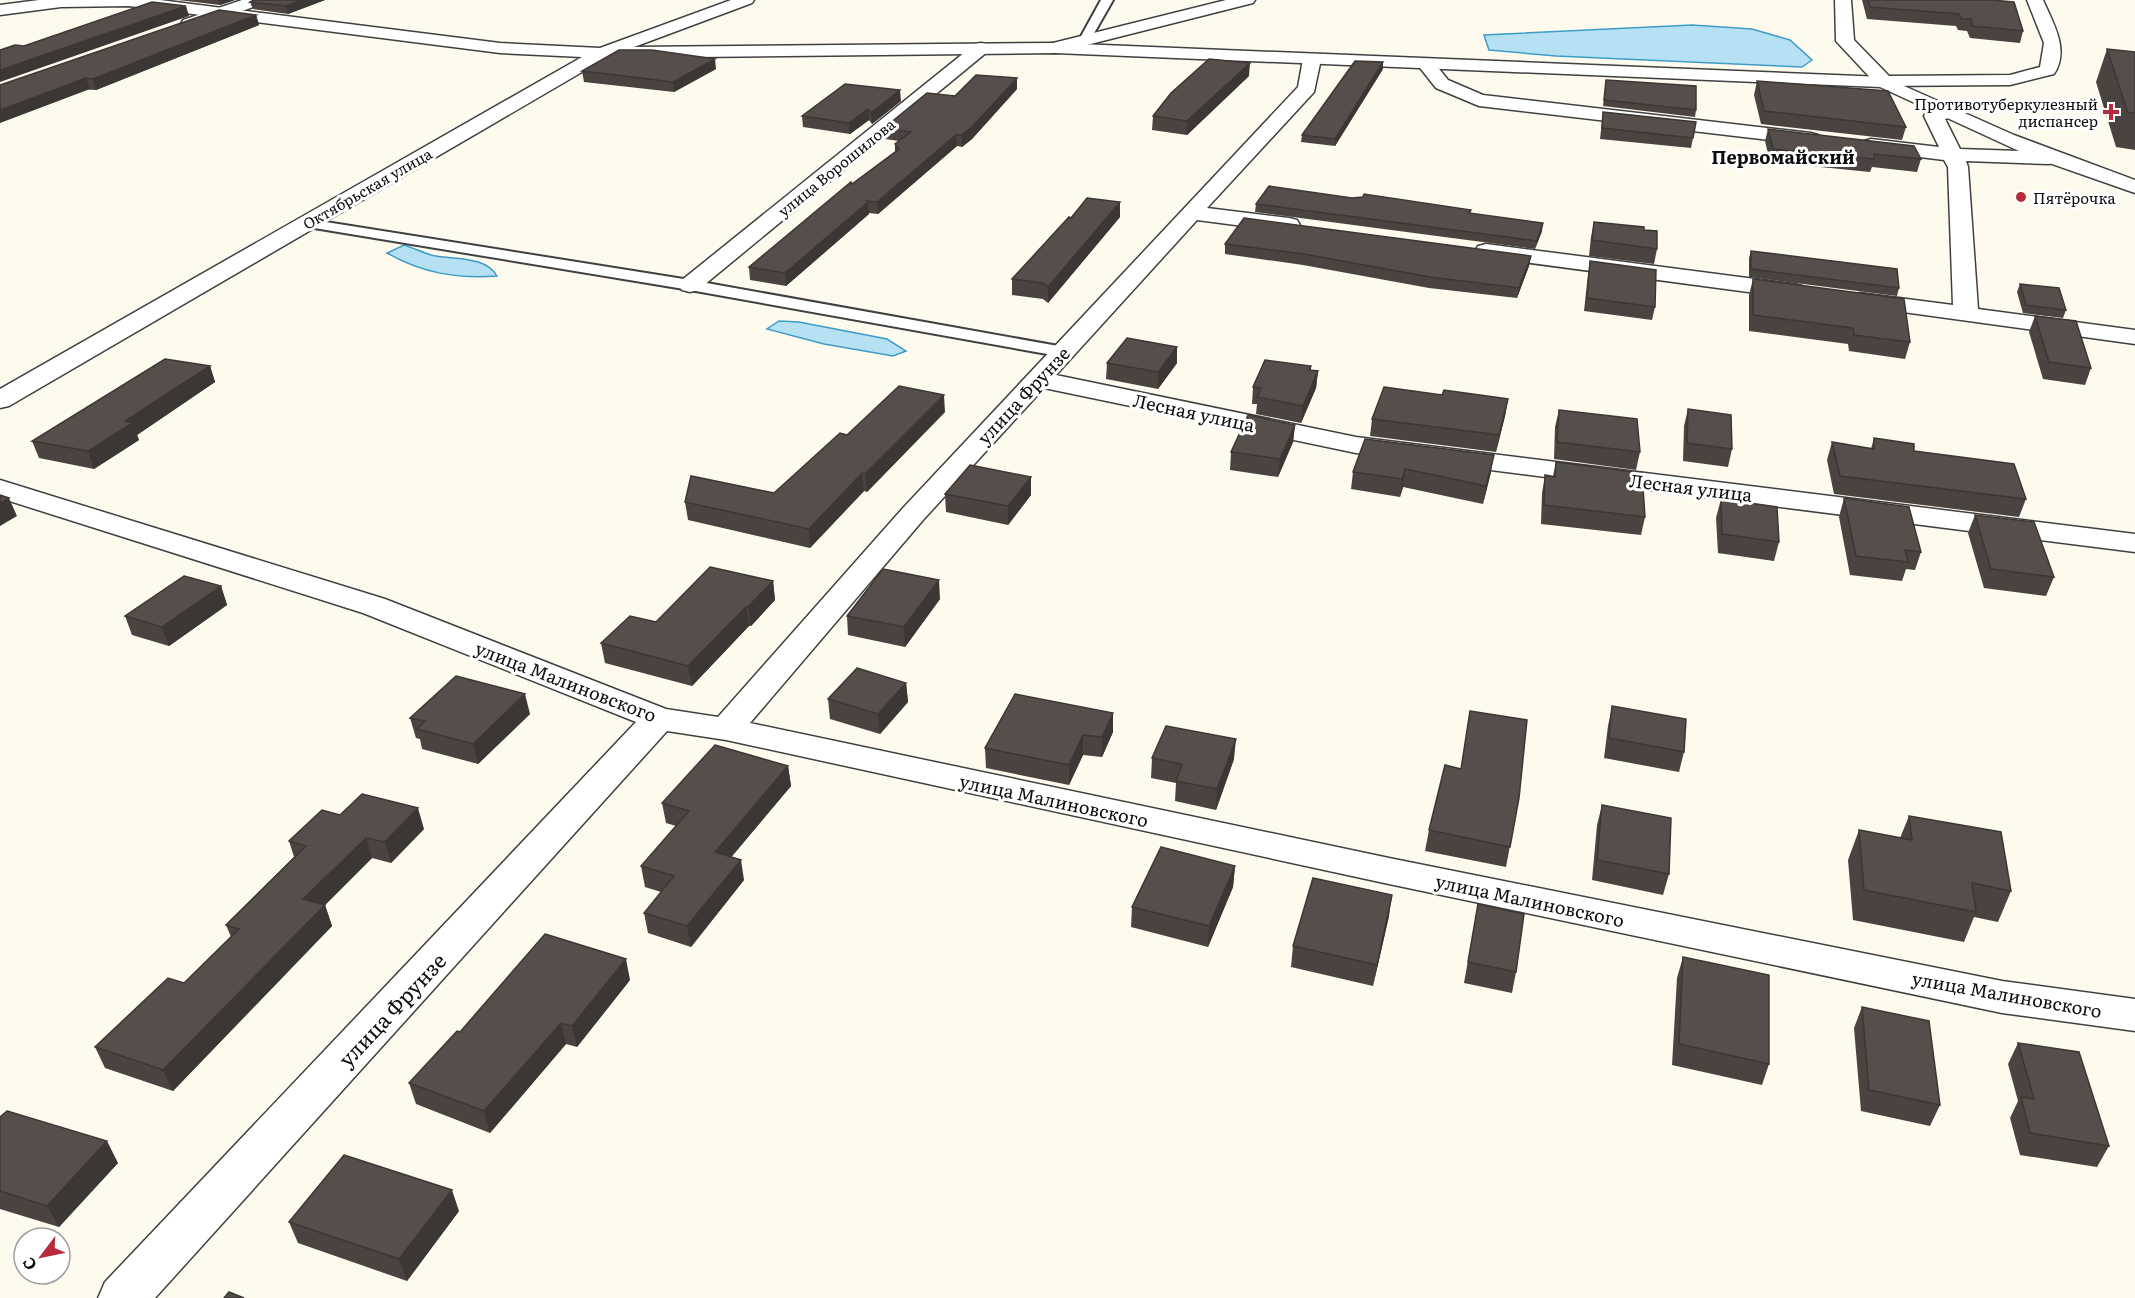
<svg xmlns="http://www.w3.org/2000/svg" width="2135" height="1298" font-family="Literata,serif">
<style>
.water{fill:#b5e1f3;stroke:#3f9cc7;stroke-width:1.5}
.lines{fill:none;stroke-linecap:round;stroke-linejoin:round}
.service-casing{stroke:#404040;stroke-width:4}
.minor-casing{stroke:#404040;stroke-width:3}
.tertiary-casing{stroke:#404040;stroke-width:3}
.service{fill:#fff;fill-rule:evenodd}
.minor{fill:#fff;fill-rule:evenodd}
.tertiary{fill:#fff;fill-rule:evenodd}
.wall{fill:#4a4340}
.shaded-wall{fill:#3c3734}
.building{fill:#564e4a;stroke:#3c3734;stroke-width:1.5}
.poi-dot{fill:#b82b3d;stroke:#fff;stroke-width:2}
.labels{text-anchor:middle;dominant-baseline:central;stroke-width:6;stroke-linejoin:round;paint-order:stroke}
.far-poi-label{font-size:15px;fill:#0d0d0d;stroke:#fff;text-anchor:end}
.far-street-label{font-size:15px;fill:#0d0d0d;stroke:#fff}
.far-quarter-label{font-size:18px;font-weight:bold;fill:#0d0d0d;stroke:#fff}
.street-label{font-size:18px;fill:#0d0d0d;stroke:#fff}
.near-street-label{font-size:21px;fill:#0d0d0d;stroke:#fff}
</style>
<rect width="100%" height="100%" fill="#fefaee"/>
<path class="water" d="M 1692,25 L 1752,29 L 1790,40 L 1812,60 L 1802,67 L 1556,56 L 1489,50 L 1484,35 Z
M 404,245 C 413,248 422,252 431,255 C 451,260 485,255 497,276 C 457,279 422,273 387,253 Z
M 779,321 L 799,322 L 887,339 L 906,351 L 893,356 L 824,344 L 767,329 Z"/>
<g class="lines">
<g class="service-casing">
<path id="service" d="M 1101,0 L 1113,0 L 1089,42 L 1081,42 L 1079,40 Z
M 307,219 L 690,280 L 1064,347 L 1070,348 L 1073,352 L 1070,356 L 1064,357 L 690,290 L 302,226 L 300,223 L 302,220 Z"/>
</g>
<g class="minor-casing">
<path id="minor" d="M 242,0 L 266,0 L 264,3 L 195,28 L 183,28 L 181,24 L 183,20 Z
M 1226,0 L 1255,0 L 1253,3 L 1055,53 L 1049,52 L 1046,48 L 1049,44 Z
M 1835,0 L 1851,0 L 1854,40 L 1889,76 L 2010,75 L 2040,67 L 2044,43 L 2027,0 L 2043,0 C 2053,23 2070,50 2054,74 L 2010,85 L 1878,86 L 1836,41 Z
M 981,43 L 987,44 L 990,48 L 987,52 L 698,290 L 690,292 L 682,290 L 678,285 L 682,280 L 975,44 Z
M 1312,54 L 1318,55 L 1321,59 L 1314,92 L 1207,208 L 1289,218 L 1297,220 L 1300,225 L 1297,230 L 1289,232 L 1197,220 L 1056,375 L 1356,437 L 2135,534 L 2135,552 L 1356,453 L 1044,388 L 923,520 L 750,723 L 1389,858 L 2002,981 L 2135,999 L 2135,1031 L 2002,1013 L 1389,884 L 726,740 L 667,731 L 155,1298 L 98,1298 L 105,1282 L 636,722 L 363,613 L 0,498 L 0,480 L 385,599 L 666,709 L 718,717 L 903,508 L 1298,87 L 1303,59 L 1306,55 Z
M 1426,59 L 1432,60 L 1448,80 L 1483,95 L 1811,133 L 1818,135 L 1821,139 L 1818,143 L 1811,145 L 1479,106 L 1436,88 L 1417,64 L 1420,60 Z
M 1947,107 L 1954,109 L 1957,113 L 1954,117 L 1945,119 L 1960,149 L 2049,152 L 2056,154 L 2059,158 L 2056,162 L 2049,164 L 1966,161 L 1968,167 L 1978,309 L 2135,330 L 2135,344 L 1852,305 L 1848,300 L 1852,295 L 1860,293 L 1953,305 L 1948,167 L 1944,160 L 1871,151 L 1864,149 L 1861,145 L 1864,141 L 1871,139 L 1939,147 L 1924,116 L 1927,112 Z
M 1486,244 L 1794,284 L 1802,286 L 1806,291 L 1802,296 L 1794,298 L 1478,256 L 1475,251 L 1478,246 Z"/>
</g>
<g class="tertiary-casing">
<path id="tertiary" d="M 39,0 L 160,0 L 500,43 L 600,48 L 731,0 L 754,0 L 752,3 L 634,47 L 1055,43 L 1884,77 L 2014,135 L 2135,180 L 2135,193 L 2032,157 L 1880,87 L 1055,53 L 606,58 L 9,406 L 0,408 L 0,389 L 582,57 L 500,53 L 129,6 L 61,7 L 0,15 L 0,5 Z"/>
</g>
<use href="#service" class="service"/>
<use href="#minor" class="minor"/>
<use href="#tertiary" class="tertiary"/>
</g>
<path class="wall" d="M 178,0 L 235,0 L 220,5 Z
M 254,0 L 325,0 L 288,14 L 253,9 L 250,2 Z
M 1862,0 L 1991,0 L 2023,31 L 2020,43 L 1970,38 L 1967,31 L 1958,30 L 1956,26 L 1867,19 Z
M 256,15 L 259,25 L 96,90 L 0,85 Z
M 2107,49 L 2135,52 L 2135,150 L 2116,147 L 2096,82 Z
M 716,69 L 674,92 L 584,82 L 582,71 Z
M 1383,69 L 1335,146 L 1301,142 L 1302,135 Z
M 1249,76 L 1187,135 L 1152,130 L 1153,116 Z
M 1606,80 L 1696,110 L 1695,117 L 1603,106 Z
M 1757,81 L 1906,127 L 1902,140 L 1761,124 L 1754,95 Z
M 1017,89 L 972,139 L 962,147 L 957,146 L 878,214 L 869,213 L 869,214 L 786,286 L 750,280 L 749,267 L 852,184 L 895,152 L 895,144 L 899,141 L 885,139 L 884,128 L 955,96 Z
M 901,101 L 872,124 L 869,120 L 850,134 L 803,127 L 802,116 Z
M 1603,112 L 1696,122 L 1691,148 L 1600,139 Z
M 1768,129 L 1921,159 L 1917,172 L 1872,167 L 1870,172 L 1770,162 L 1765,141 Z
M 1120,202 L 1120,217 L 1048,303 L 1043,299 L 1012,295 L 1012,279 L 1071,218 Z
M 1256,204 L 1471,214 L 1542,231 L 1535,249 L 1255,212 Z
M 1594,222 L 1644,230 L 1657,249 L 1654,264 L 1589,256 L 1591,237 Z
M 1225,244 L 1531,256 L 1529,266 L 1517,298 L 1429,288 L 1303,265 L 1225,254 Z
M 1751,251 L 1899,288 L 1897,296 L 1749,277 L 1749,258 Z
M 1590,261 L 1655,307 L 1652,320 L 1584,311 L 1588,274 Z
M 1753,279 L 1910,342 L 1905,359 L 1849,351 L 1848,344 L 1749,331 L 1749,295 Z
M 2020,284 L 2066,310 L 2063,318 L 2023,313 L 2017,292 Z
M 2035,316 L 2091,368 L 2085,385 L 2043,379 L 2029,332 Z
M 1177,347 L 1177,363 L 1158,389 L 1106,379 L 1107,363 Z
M 210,366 L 215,382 L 137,435 L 139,440 L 94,469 L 39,458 L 32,441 Z
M 1311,366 L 1311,370 L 1318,371 L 1316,388 L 1301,423 L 1256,414 L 1257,404 L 1252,404 L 1253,387 Z
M 1442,395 L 1508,399 L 1505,416 L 1496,452 L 1370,436 L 1372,419 Z
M 1688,409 L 1732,449 L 1728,467 L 1683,461 L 1684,426 Z
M 1559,410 L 1640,452 L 1636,470 L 1554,459 L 1555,427 Z
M 945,412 L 867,492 L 864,491 L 810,548 L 688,520 L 685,502 L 774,493 L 847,435 Z
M 1295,425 L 1293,442 L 1278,477 L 1230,470 L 1231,452 Z
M 1874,438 L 1914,451 L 2026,499 L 2019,517 L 1834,494 L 1827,460 L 1832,442 L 1871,449 Z
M 1365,439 L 1491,472 L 1483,504 L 1403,487 L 1400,497 L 1351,489 L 1353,472 Z
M 1556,462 L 1645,517 L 1641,535 L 1541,524 L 1542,493 L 1545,475 L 1553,476 Z
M 945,494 L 1031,495 L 1008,525 L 946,512 Z
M 1844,498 L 1921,552 L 1915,570 L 1906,569 L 1902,581 L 1850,575 L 1839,517 Z
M 1721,499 L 1779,542 L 1774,561 L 1718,553 L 1716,518 Z
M 1975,515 L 2054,577 L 2046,596 L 1984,588 L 1968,533 Z
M 773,581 L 775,600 L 751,626 L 749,626 L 692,686 L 605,663 L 601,643 L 656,622 Z
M 221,586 L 227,605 L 169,646 L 132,635 L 125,616 Z
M 940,599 L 905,647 L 848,635 L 847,616 Z
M 906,683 L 908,702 L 880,734 L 830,719 L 828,699 Z
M 1015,694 L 1113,732 L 1102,757 L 1083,755 L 1069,785 L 986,768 L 985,748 Z
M 1612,706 L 1684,752 L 1679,772 L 1604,758 L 1608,726 Z
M 530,714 L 478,764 L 422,749 L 420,739 L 416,738 L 410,718 Z
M 1152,758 L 1234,759 L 1216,810 L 1175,801 L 1176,783 L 1151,778 Z
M 788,766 L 791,786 L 731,857 L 744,880 L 691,947 L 648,933 L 644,913 L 661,892 L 645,887 L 641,866 L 676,826 L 666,823 L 662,803 Z
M 1461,769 L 1519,798 L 1506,867 L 1425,851 L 1429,830 Z
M 1602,805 L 1669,874 L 1663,895 L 1592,880 L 1597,825 Z
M 340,815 L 424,829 L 391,863 L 372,858 L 325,905 L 332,926 L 173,1091 L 105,1068 L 95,1047 L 184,983 L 231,937 L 226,925 L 294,857 L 289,841 Z
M 1909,816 L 2011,891 L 1998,922 L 1974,917 L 1964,942 L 1853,920 L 1848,860 L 1859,830 L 1900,838 Z
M 1235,866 L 1233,887 L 1208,947 L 1131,927 L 1132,907 Z
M 1478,904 L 1516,972 L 1512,993 L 1464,983 Z
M 1389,916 L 1373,986 L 1291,967 L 1293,946 Z
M 1683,957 L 1769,1064 L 1762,1085 L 1672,1065 L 1677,978 Z
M 630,980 L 577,1047 L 566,1044 L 490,1133 L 416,1104 L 409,1083 Z
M 1862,1007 L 1940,1105 L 1930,1126 L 1861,1111 L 1854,1028 Z
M 2018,1043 L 2109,1146 L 2097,1167 L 2020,1155 L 2010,1118 L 2018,1101 L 2008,1064 Z
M 0,1117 L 118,1163 L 59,1227 L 0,1209 Z
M 459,1211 L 407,1281 L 298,1243 L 289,1222 Z"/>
<path class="shaded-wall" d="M 218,0 L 235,0 L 220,5 Z
M 302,0 L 325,0 L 288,14 L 286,6 Z
M 186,6 L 189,16 L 0,82 L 0,70 Z
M 256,15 L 259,25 L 96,90 L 93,79 Z
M 715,59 L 716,69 L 674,92 L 673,82 Z
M 1383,62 L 1383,69 L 1335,146 L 1335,139 Z
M 1250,63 L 1249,76 L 1187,135 L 1187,121 Z
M 86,78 L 90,89 L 0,123 L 0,110 Z
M 1017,78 L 1017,89 L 972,139 L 962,147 L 962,135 Z
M 900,90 L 901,101 L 872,124 L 871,113 Z
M 868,109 L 869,120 L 850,134 L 849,123 Z
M 956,135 L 957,146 L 878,214 L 877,202 Z
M 868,202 L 869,214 L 786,286 L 785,273 Z
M 1120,202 L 1120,217 L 1048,303 L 1048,287 Z
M 1543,223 L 1542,231 L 1535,249 L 1537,241 Z
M 1531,256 L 1529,266 L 1517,298 L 1519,288 Z
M 1177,347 L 1177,363 L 1158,389 L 1158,372 Z
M 210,366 L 215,382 L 137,435 L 139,440 L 94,469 L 88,451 L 125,421 Z
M 1318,371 L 1316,388 L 1301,423 L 1303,406 Z
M 944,395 L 945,412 L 867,492 L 865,474 Z
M 1508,399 L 1505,416 L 1496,452 L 1499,435 Z
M 1295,425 L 1293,442 L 1278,477 L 1280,459 Z
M 1494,455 L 1491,472 L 1483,504 L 1486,486 Z
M 1405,469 L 1403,487 L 1400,497 L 1402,479 Z
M 862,473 L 864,491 L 810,548 L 809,529 Z
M 1031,477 L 1031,495 L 1008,525 L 1008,506 Z
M 9,498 L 17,516 L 0,526 L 0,503 Z
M 939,580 L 940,599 L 905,647 L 904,627 Z
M 773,581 L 775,600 L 751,626 L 748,607 Z
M 221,586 L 227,605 L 169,646 L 162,627 Z
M 746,607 L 749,626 L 692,686 L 688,666 Z
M 906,683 L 908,702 L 880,734 L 878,714 Z
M 525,694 L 530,714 L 478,764 L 473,744 Z
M 1113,713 L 1113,732 L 1102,757 L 1102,737 Z
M 1083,735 L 1083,755 L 1069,785 L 1069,765 Z
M 1236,739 L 1234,759 L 1216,810 L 1217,789 Z
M 788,766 L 791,786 L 718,873 L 715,852 Z
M 418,808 L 424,829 L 391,863 L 385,842 Z
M 366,838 L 372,858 L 325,905 L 332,926 L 173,1091 L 163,1070 L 303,899 Z
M 741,860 L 744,880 L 691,947 L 687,926 Z
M 1235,866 L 1233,887 L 1208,947 L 1209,926 Z
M 1392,895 L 1389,916 L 1373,986 L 1377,965 Z
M 626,959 L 630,980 L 577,1047 L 572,1026 Z
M 561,1023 L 566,1044 L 490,1133 L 484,1111 Z
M 107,1141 L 118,1163 L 59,1227 L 47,1206 Z
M 452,1190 L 459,1211 L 407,1281 L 399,1259 Z"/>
<path class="building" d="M 254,0 L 302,0 L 286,6 L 250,2 Z
M 1868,0 L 1991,0 L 2014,2 L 2023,31 L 1973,26 L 1971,19 L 1961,19 L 1959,14 L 1870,7 Z
M 152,2 L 186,6 L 0,70 L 0,50 L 15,45 L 24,46 Z
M 219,10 L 256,15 L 93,79 L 86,78 L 0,110 L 0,85 Z
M 2107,49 L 2135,52 L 2135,113 L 2128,113 Z
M 619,50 L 652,50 L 715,59 L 673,82 L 582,71 Z
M 1209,59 L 1250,63 L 1187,121 L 1153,116 L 1171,93 Z
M 1355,61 L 1383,62 L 1335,139 L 1302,135 Z
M 976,75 L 1017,78 L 972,127 L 962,135 L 956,135 L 877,202 L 867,201 L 868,202 L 785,273 L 749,267 L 851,182 L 852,184 L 899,149 L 895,144 L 911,132 L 884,128 L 927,93 L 955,96 Z
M 1606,80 L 1696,86 L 1696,110 L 1604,100 Z
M 1757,81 L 1888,91 L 1906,127 L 1764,111 Z
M 845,84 L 900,90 L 871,113 L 868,109 L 849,123 L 802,116 Z
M 1603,112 L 1696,122 L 1693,138 L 1602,128 Z
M 1768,129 L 1914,146 L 1921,159 L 1874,154 L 1874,159 L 1773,149 Z
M 1269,186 L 1352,198 L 1363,197 L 1364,194 L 1471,210 L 1469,213 L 1543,223 L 1537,241 L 1256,204 Z
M 1087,198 L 1120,202 L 1048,287 L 1043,283 L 1012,279 L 1069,217 L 1071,218 Z
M 1244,218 L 1531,256 L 1519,288 L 1430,277 L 1304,254 L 1225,244 Z
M 1594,222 L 1644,227 L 1644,230 L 1657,231 L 1657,249 L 1592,240 Z
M 1751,251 L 1897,269 L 1899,288 L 1751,269 Z
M 1590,261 L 1656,270 L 1655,307 L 1587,298 Z
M 1753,279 L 1904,299 L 1910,342 L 1854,335 L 1853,328 L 1753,315 Z
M 2020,284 L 2059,288 L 2066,310 L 2026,305 Z
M 2035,316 L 2076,321 L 2091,368 L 2049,362 Z
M 1127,338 L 1177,347 L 1158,372 L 1107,363 Z
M 165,359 L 210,366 L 125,421 L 133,423 L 88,451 L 32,441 Z
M 1265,360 L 1311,366 L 1309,370 L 1318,371 L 1303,406 L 1257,397 L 1261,388 L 1253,387 Z
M 899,386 L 944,395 L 865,474 L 862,473 L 809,529 L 685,502 L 691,476 L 774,493 L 840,433 L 847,435 Z
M 1384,387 L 1442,395 L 1444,390 L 1508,399 L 1499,435 L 1372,419 Z
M 1688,409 L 1731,415 L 1732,449 L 1687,443 Z
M 1559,410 L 1637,419 L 1640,452 L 1557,442 Z
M 1248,415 L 1295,425 L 1280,459 L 1231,452 Z
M 1874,438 L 1914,444 L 1914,451 L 2014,464 L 2026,499 L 1840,476 L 1832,442 L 1874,449 Z
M 1365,439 L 1494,455 L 1486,486 L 1405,469 L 1402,479 L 1353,472 Z
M 1556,462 L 1642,473 L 1645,517 L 1544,505 L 1545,475 L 1555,477 Z
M 970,465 L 1031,477 L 1008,506 L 945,494 Z
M 0,495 L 9,498 L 0,503 Z
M 1844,498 L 1909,507 L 1921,552 L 1905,550 L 1908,562 L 1856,556 Z
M 1721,499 L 1777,507 L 1779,542 L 1722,534 Z
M 1975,515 L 2034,522 L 2054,577 L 1991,569 Z
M 710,567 L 773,581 L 748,607 L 746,607 L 688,666 L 601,643 L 630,616 L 656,622 Z
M 883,569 L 939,580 L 904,627 L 847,616 Z
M 184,576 L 221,586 L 162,627 L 125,616 Z
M 857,668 L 906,683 L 878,714 L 828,699 Z
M 456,676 L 525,694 L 473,744 L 417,729 L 425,721 L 410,718 Z
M 1015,694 L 1113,713 L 1102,737 L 1083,735 L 1069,765 L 985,748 Z
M 1612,706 L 1686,719 L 1684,752 L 1609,738 Z
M 1470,711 L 1527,720 L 1519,798 L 1510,847 L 1429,830 L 1445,765 L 1461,769 Z
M 1166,726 L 1236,739 L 1217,789 L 1176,781 L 1182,764 L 1152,758 Z
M 715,745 L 788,766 L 715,852 L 741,860 L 687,926 L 644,913 L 674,876 L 641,866 L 689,811 L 662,803 Z
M 362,794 L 418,808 L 385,842 L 366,838 L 303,899 L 325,905 L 163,1070 L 95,1047 L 168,978 L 184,983 L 239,929 L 226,925 L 306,846 L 289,841 L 322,810 L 340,815 Z
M 1602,805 L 1671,818 L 1669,874 L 1597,860 Z
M 1909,816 L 2001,832 L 2011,891 L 1972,883 L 1976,912 L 1864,890 L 1859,830 L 1912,840 Z
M 1161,847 L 1235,866 L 1209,926 L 1132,907 Z
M 1313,878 L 1392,895 L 1377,965 L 1293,946 Z
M 1478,904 L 1524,914 L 1516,972 L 1468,962 Z
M 545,934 L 626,959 L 572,1026 L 561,1023 L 484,1111 L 409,1083 L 457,1031 L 460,1032 Z
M 1683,957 L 1769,975 L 1769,1064 L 1679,1044 Z
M 1862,1007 L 1929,1021 L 1940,1105 L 1869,1090 Z
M 2018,1043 L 2079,1052 L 2109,1146 L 2030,1133 L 2021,1097 L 2034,1099 Z
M 7,1111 L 107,1141 L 47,1206 L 0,1191 L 0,1117 Z
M 344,1155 L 452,1190 L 399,1259 L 289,1222 Z
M 229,1292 L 244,1298 L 224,1298 Z"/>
<g class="poi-dot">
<path d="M2108 103h6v6h6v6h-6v6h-6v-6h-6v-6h6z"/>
<circle cx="2021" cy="197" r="6"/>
</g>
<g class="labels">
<g class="far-poi-label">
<text x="2098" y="103">Противотуберкулезный<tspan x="2098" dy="17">диспансер</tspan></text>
<text x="2033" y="197" text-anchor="start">Пятёрочка</text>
</g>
<g class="far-street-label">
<text transform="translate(836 167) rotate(-39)">улица Ворошилова</text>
<text transform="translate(367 188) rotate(-30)">Октябрьская улица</text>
</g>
<g class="far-quarter-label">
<text x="1783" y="156">Первомайский</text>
</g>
<g class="street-label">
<text transform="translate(1023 395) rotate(-47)">улица Фрунзе</text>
<text transform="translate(1194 412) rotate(12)">Лесная улица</text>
<text transform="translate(1691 487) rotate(7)">Лесная улица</text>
<text transform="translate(566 681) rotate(21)">улица Малиновского</text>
<text transform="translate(1054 800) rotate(12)">улица Малиновского</text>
<text transform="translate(1530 900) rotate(12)">улица Малиновского</text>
<text transform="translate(2007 994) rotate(10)">улица Малиновского</text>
</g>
<g class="near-street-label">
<text transform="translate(391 1009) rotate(-47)">улица Фрунзе</text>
</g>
</g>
<g transform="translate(42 1256) rotate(238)"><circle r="28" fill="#ffffff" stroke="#9e9e9e" stroke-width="1.5"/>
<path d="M0-4.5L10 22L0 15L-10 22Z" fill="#b82b3d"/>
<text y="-9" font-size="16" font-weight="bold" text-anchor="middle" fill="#0d0d0d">С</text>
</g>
</svg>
